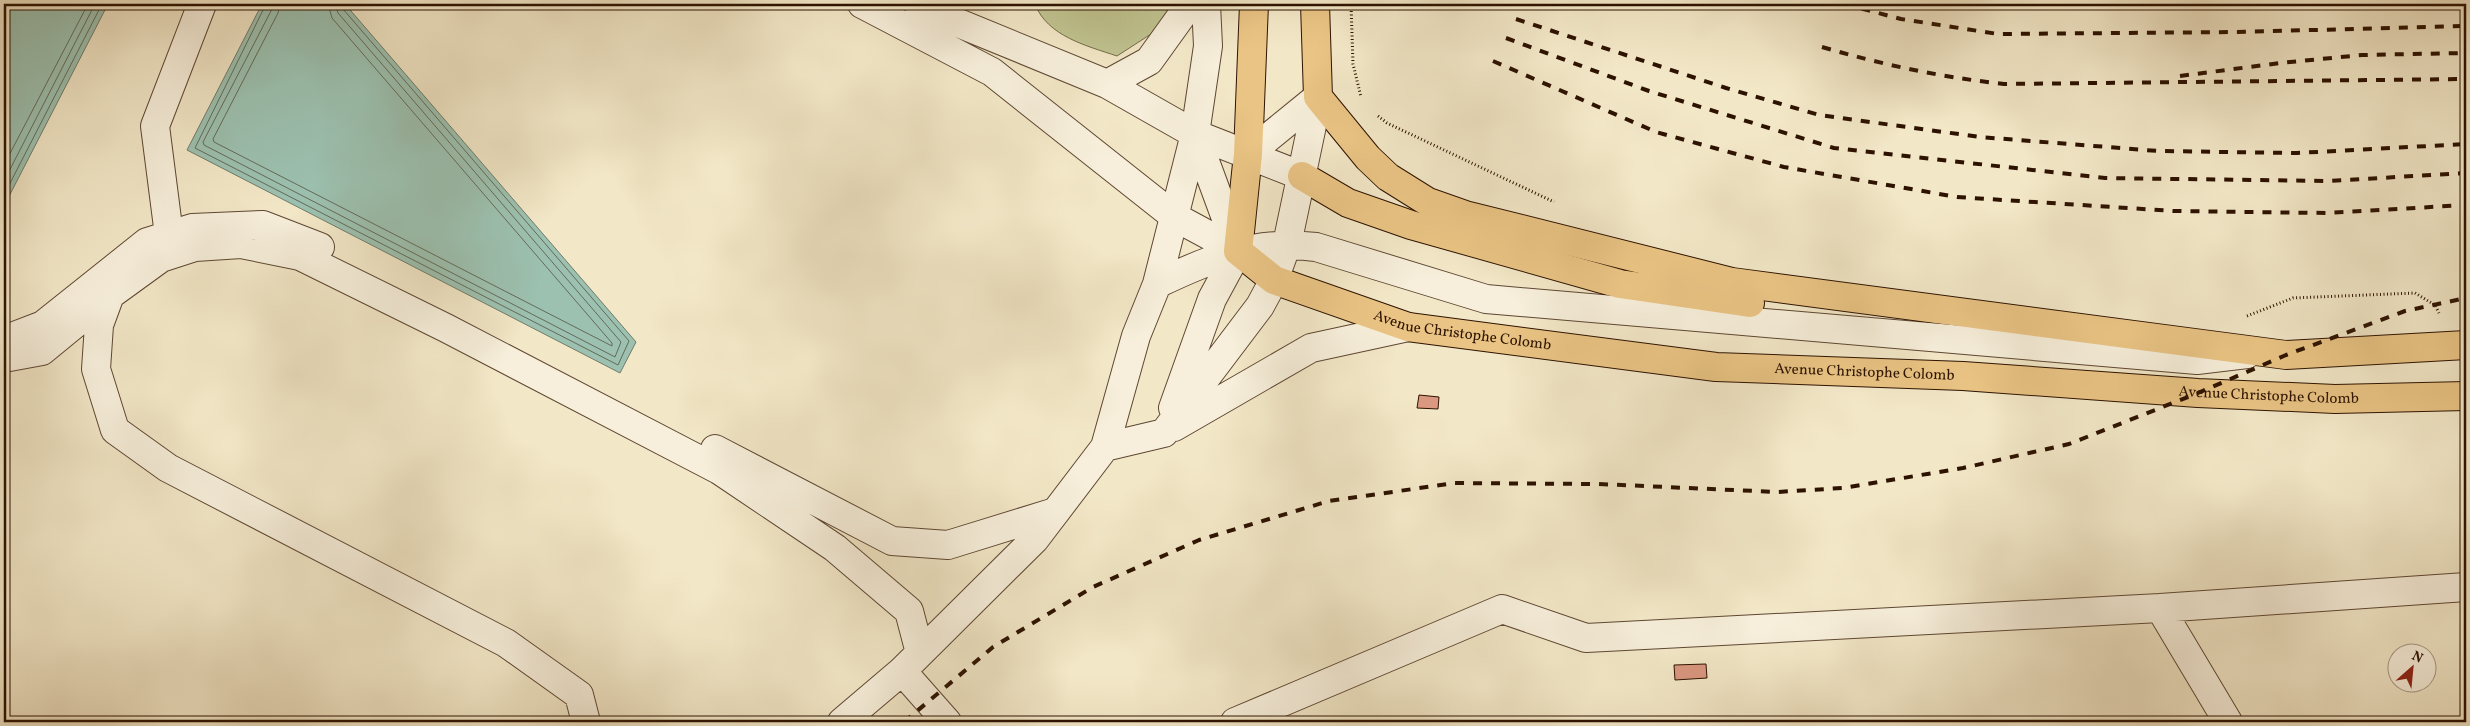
<svg xmlns="http://www.w3.org/2000/svg" width="2470" height="726" font-family="Vollkorn,serif">
<style>
.green{fill:#c0c491;stroke:#766b48}
.water{fill:#9cc1b0;stroke:#707b6a}
.lines{fill:none;stroke-linecap:round;stroke-linejoin:round}
.shore{stroke:#646a58;stroke-width:1}
.building{fill:#db9881;stroke:#2d1200}
.minor-casing{stroke:#5e4732;stroke-width:30}
.major-casing{stroke:#2d1200;stroke-width:30}
.path{stroke:#2d1200;stroke-width:3;stroke-dasharray:1 2.5;stroke-linecap:butt}
.minor{stroke:#f7efdb;stroke-width:28}
.major{stroke:#e9c484;stroke-width:28}
.rail{stroke:#2d1200;stroke-width:4;stroke-dasharray:9 9;stroke-linecap:butt}
.labels{text-anchor:middle;dominant-baseline:central;stroke-width:4.5;stroke-linejoin:round;paint-order:stroke}
.street-label{font-size:15px;fill:#2d1200;stroke:#f7efdb}
</style>
<rect width="100%" height="100%" fill="#f2e7c7"/>
<filter id="stains"><feTurbulence type="fractalNoise" baseFrequency=".004" numOctaves="4"/><feColorMatrix values="0 0 0 0 .2 0 0 0 0 .09 0 0 0 0 .02 0 0 0 .5 -.17"/></filter>
<radialGradient id="worn" r=".72"><stop offset=".6" stop-color="#630" stop-opacity="0"/><stop offset="1" stop-color="#630" stop-opacity=".3"/></radialGradient>
<path class="green" d="M 1035,4 L 1171,4 L 1165,25 L 1117,56 C 1087,46 1047,36 1035,4 Z"/>
<path class="water" d="M 4,4 L 102,4 L 107,6 L 4,206 Z
M 262,4 L 345,4 L 636,342 L 620,373 L 187,150 Z"/>
<g class="lines">
<path class="shore" d="M 266,4 L 195,148 L 618,365 L 629,341 L 343,9 L 341,4
M 273,4 L 271,11 L 203,142 L 204,145 L 615,357 L 621,342 L 338,13 L 335,4
M 280,4 L 278,13 L 213,139 L 214,142 L 612,346 L 612,343 L 332,18 L 328,4
M 4,165 L 88,4
M 4,181 L 95,4
M 4,195 L 102,4"/>
</g>
<path class="building" d="M 1419,395 L 1439,397 L 1438,409 L 1417,408 Z
M 1706,664 L 1707,678 L 1675,680 L 1674,665 Z"/>
<g class="lines">
<g class="minor-casing">
<path id="minor" d="M 862,4 L 992,72 L 1175,217 L 1238,251
M 918,4 L 951,20 L 1107,84 L 1149,61 L 1190,4
M 1107,84 L 1195,134 L 1302,176
M 1248,154 L 1318,97
M 169,235 L 155,126 L 202,4
M 1157,284 C 1211,258 1255,240 1316,247 L 1486,299 L 2197,360 L 2247,354
M 4,340 L 43,325 L 147,242 L 192,228 L 263,225 L 320,247
M 4,358 L 42,351 L 109,296
M 1173,408 L 1212,299 L 1238,251 L 1195,134
M 1174,427 L 1311,348 L 1408,327
M 1105,447 L 1164,433 L 1260,306 L 1274,280 L 1287,244 L 1318,97
M 715,449 L 892,541 L 948,545 L 1055,512
M 2160,608 L 2466,587
M 902,671 L 947,722
M 586,722 L 579,695 L 506,643 L 168,468 L 115,430 L 96,369 L 99,325 L 110,295 L 161,258 L 195,247 L 241,244 L 300,256 L 446,328 L 719,470 L 835,548 L 909,611 L 920,653
M 842,722 L 902,671 L 1035,539 L 1105,447 L 1136,336 L 1157,284 L 1195,134 L 1208,46 L 1206,4
M 1235,722 L 1502,609 L 1586,638 L 2160,608 L 2228,722"/>
</g>
<g class="major-casing">
<g id="major">
<path id="s1" d="M 1254,4 L 1248,154 L 1238,251 L 1274,280 L 1408,327 L 1716,367 L 1963,376 L 2198,393 L 2335,399 L 2466,396"/>
<path d="M 1315,4 L 1318,97 L 1368,158 L 1388,177 L 1428,202 L 1465,215 L 1732,282 L 2286,355 L 2466,345"/>
<path d="M 1302,176 L 1348,203 L 1411,225 L 1620,284 L 1750,303"/>
</g>
</g>
<path class="path" d="M 1351,4 L 1353,64 L 1361,97
M 1378,116 L 1387,123 L 1554,202
M 2247,316 L 2293,298 L 2415,293 L 2435,305 L 2439,313"/>
<use href="#minor" class="minor"/>
<use href="#major" class="major"/>
<path class="rail" d="M 1844,4 L 1901,19 L 1998,34 L 2237,32 L 2466,26
M 2012,4 L 2055,7 L 2225,4
M 2283,4 L 2452,4
M 1516,19 L 1726,88 L 1819,115 L 1980,137 L 2158,151 L 2297,153 L 2466,144
M 1506,38 L 1649,91 L 1834,148 L 2105,178 L 2328,181 L 2466,173
M 1822,47 C 1884,65 1940,77 2004,84 L 2466,79
M 1493,61 L 1656,132 L 1784,167 L 1957,197 L 2174,211 L 2326,213 L 2466,205
M 2180,76 L 2280,63 L 2362,55 L 2466,53
M 904,722 L 993,647 L 1093,587 L 1199,540 L 1329,501 L 1455,483 L 1599,484 L 1777,492 L 1843,488 L 1963,468 L 2069,444 L 2198,393 L 2286,355 L 2405,311 L 2466,298"/>
</g>
<g class="labels">
<g class="street-label">
<text stroke="none"><textPath href="#s1" startOffset="490">Avenue Christophe Colomb</textPath></text>
<text stroke="none"><textPath href="#s1" startOffset="895">Avenue Christophe Colomb</textPath></text>
<text stroke="none"><textPath href="#s1" startOffset="1300">Avenue Christophe Colomb</textPath></text>
</g>
</g>
<rect width="2470" height="726" fill="none" stroke="#f2e7c7" stroke-width="20"/>
<rect x="5" y="5" width="2460" height="716" fill="none" stroke="#2d1200" stroke-width="2.5"/>
<rect x="10" y="10" width="2450" height="706" fill="none" stroke="#2d1200"/>
<g transform="translate(2412 668) rotate(27)"><circle r="24" fill="#f7efdb" stroke="#a69783"/>
<path d="M0-4L9 19L0 12L-9 19Z" fill="#8f2418"/>
<text y="-8" font-size="14" font-weight="bold" text-anchor="middle" fill="#2d1200">N</text>
</g>
<rect width="100%" height="100%" filter="url(#stains)"/>
<rect width="100%" height="100%" fill="url(#worn)"/>
</svg>
